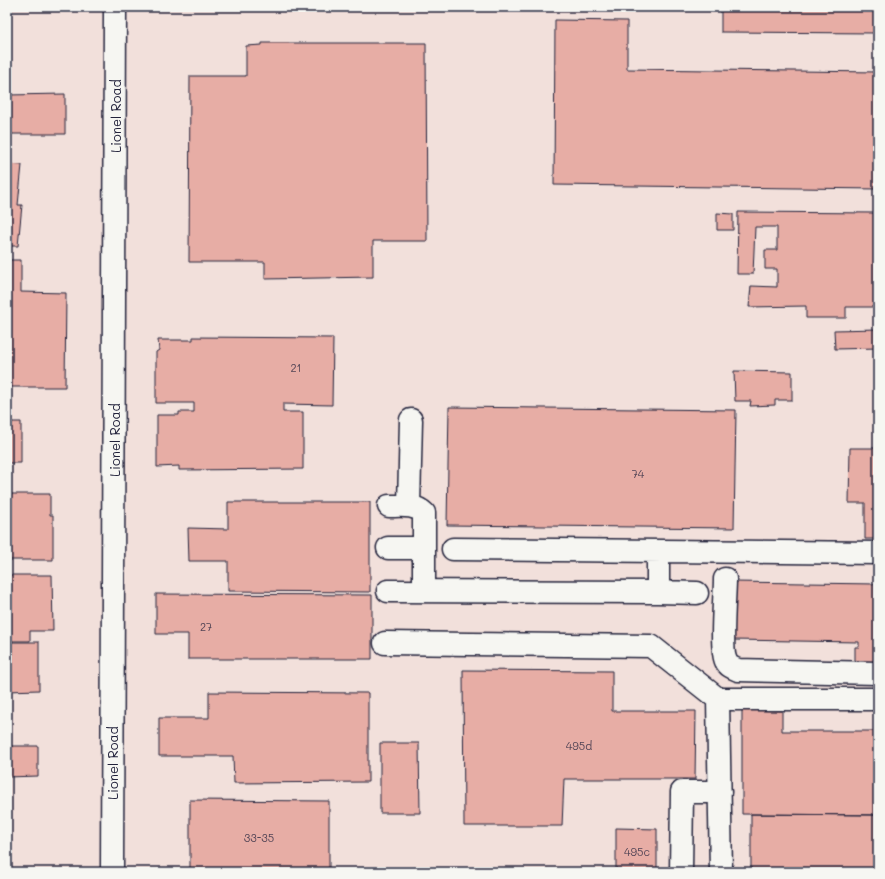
<svg xmlns="http://www.w3.org/2000/svg" width="885" height="879" font-family="Mali,sans-serif">
<style>
.built{fill:#f2e0db}
.building{fill:#e7ada5;stroke:#22223b}
.lines{fill:none;stroke-linecap:round;stroke-linejoin:round}
.minor-casing{stroke:#22223b;stroke-width:25}
.minor{stroke:#f6f6f2;stroke-width:22}
.labels{text-anchor:middle;dominant-baseline:central;stroke-width:3.5;stroke-linejoin:round;paint-order:stroke}
.number-label{font-size:11px;fill:#534556}
.street-label{font-size:13px;fill:#22223b;stroke:#f6f6f2}
</style>
<rect width="100%" height="100%" fill="#f6f6f2"/>
<filter id="ink" filterUnits="userSpaceOnUse"><feTurbulence type="fractalNoise" baseFrequency=".025" numOctaves="2"/><feDisplacementMap in="SourceGraphic" scale="8" xChannelSelector="R" yChannelSelector="G"/><feConvolveMatrix kernelMatrix="1 2 1 2 8 2 1 2 1" color-interpolation-filters="sRGB"/></filter>
<g filter="url(#ink)">
<path class="built" d="M 7,7 L 878,7 L 878,872 L 7,872 Z"/>
<path class="building" d="M 721,7 L 878,7 L 878,33 L 721,32 Z
M 555,20 L 627,21 L 627,69 L 878,72 L 878,189 L 554,185 Z
M 262,43 L 426,43 L 427,241 L 373,241 L 373,277 L 265,279 L 265,262 L 189,262 L 190,76 L 246,76 L 246,46 L 262,45 Z
M 65,94 L 65,134 L 7,134 L 7,95 Z
M 7,164 L 22,165 L 18,205 L 22,205 L 18,246 L 7,246 Z
M 738,212 L 876,213 L 875,307 L 846,307 L 846,318 L 806,318 L 806,306 L 749,307 L 751,286 L 777,287 L 777,269 L 765,269 L 765,250 L 777,250 L 777,227 L 755,227 L 753,274 L 737,274 Z
M 717,213 L 733,214 L 733,230 L 717,230 Z
M 7,260 L 21,260 L 21,292 L 66,293 L 65,387 L 7,387 Z
M 878,329 L 878,348 L 835,349 L 834,330 Z
M 193,337 L 333,338 L 332,405 L 283,404 L 283,412 L 303,412 L 303,469 L 179,470 L 179,466 L 157,467 L 157,415 L 179,415 L 179,412 L 194,412 L 194,403 L 156,403 L 156,352 L 159,350 L 158,340 L 193,340 Z
M 734,371 L 792,372 L 792,400 L 775,400 L 775,405 L 750,406 L 751,401 L 735,401 Z
M 449,407 L 736,410 L 734,528 L 447,525 Z
M 7,422 L 21,422 L 21,463 L 7,463 L 7,493 Z
M 850,448 L 878,448 L 878,539 L 865,539 L 865,503 L 849,503 Z
M 7,494 L 50,494 L 50,515 L 53,515 L 53,560 L 7,560 Z
M 228,502 L 370,502 L 370,592 L 228,591 L 228,561 L 189,561 L 188,528 L 228,529 Z
M 7,575 L 52,575 L 53,631 L 30,631 L 30,641 L 7,641 Z
M 876,581 L 878,581 L 878,662 L 855,662 L 855,647 L 859,647 L 859,642 L 733,640 L 733,582 L 876,584 Z
M 156,594 L 372,595 L 372,659 L 188,659 L 188,634 L 156,634 Z
M 7,642 L 39,642 L 39,690 L 7,691 Z
M 463,670 L 612,671 L 612,711 L 696,711 L 695,779 L 564,779 L 562,826 L 464,826 Z
M 209,692 L 368,693 L 368,782 L 234,783 L 233,756 L 159,756 L 159,718 L 209,718 Z
M 742,710 L 782,711 L 782,731 L 878,731 L 878,815 L 742,814 Z
M 380,743 L 419,743 L 420,813 L 380,813 Z
M 7,746 L 38,746 L 38,776 L 7,777 Z
M 190,800 L 329,801 L 329,872 L 190,872 Z
M 751,814 L 878,815 L 878,872 L 751,872 Z
M 616,828 L 657,829 L 657,872 L 616,872 Z"/>
<g class="lines">
<g class="minor-casing">
<path id="minor" d="M 389,506 C 401,506 415,504 424,513 L 424,591
M 409,506 L 411,420
M 388,548 L 424,548
M 453,549 L 878,553
M 725,579 C 725,595 720,649 726,661 C 728,666 733,668 738,670 L 878,673
M 388,591 L 658,592 L 658,551
M 658,592 L 697,593
M 385,643 L 651,646 L 718,699 L 878,699
M 718,699 L 721,872
M 112,872 L 115,7
M 681,872 L 682,792 L 720,792"/>
</g>
<use href="#minor" class="minor"/>
</g>
</g>
<g class="labels">
<g class="number-label">
<text x="296" y="367">21</text>
<text x="638" y="473">74</text>
<text x="206" y="626">27</text>
<text x="579" y="745">495d</text>
<text x="259" y="837">33-35</text>
<text x="637" y="851">495c</text>
</g>
<g class="street-label">
<text transform="translate(115 116) rotate(-90)">Lionel Road</text>
<text transform="translate(114 440) rotate(-90)">Lionel Road</text>
<text transform="translate(112 763) rotate(-90)">Lionel Road</text>
</g>
</g>
<rect width="885" height="879" fill="none" stroke="#f6f6f2" stroke-width="24"/>
<rect x="12" y="12" width="861" height="855" fill="none" stroke="#22223b" stroke-width="1.5" filter="url(#ink)"/>
</svg>
